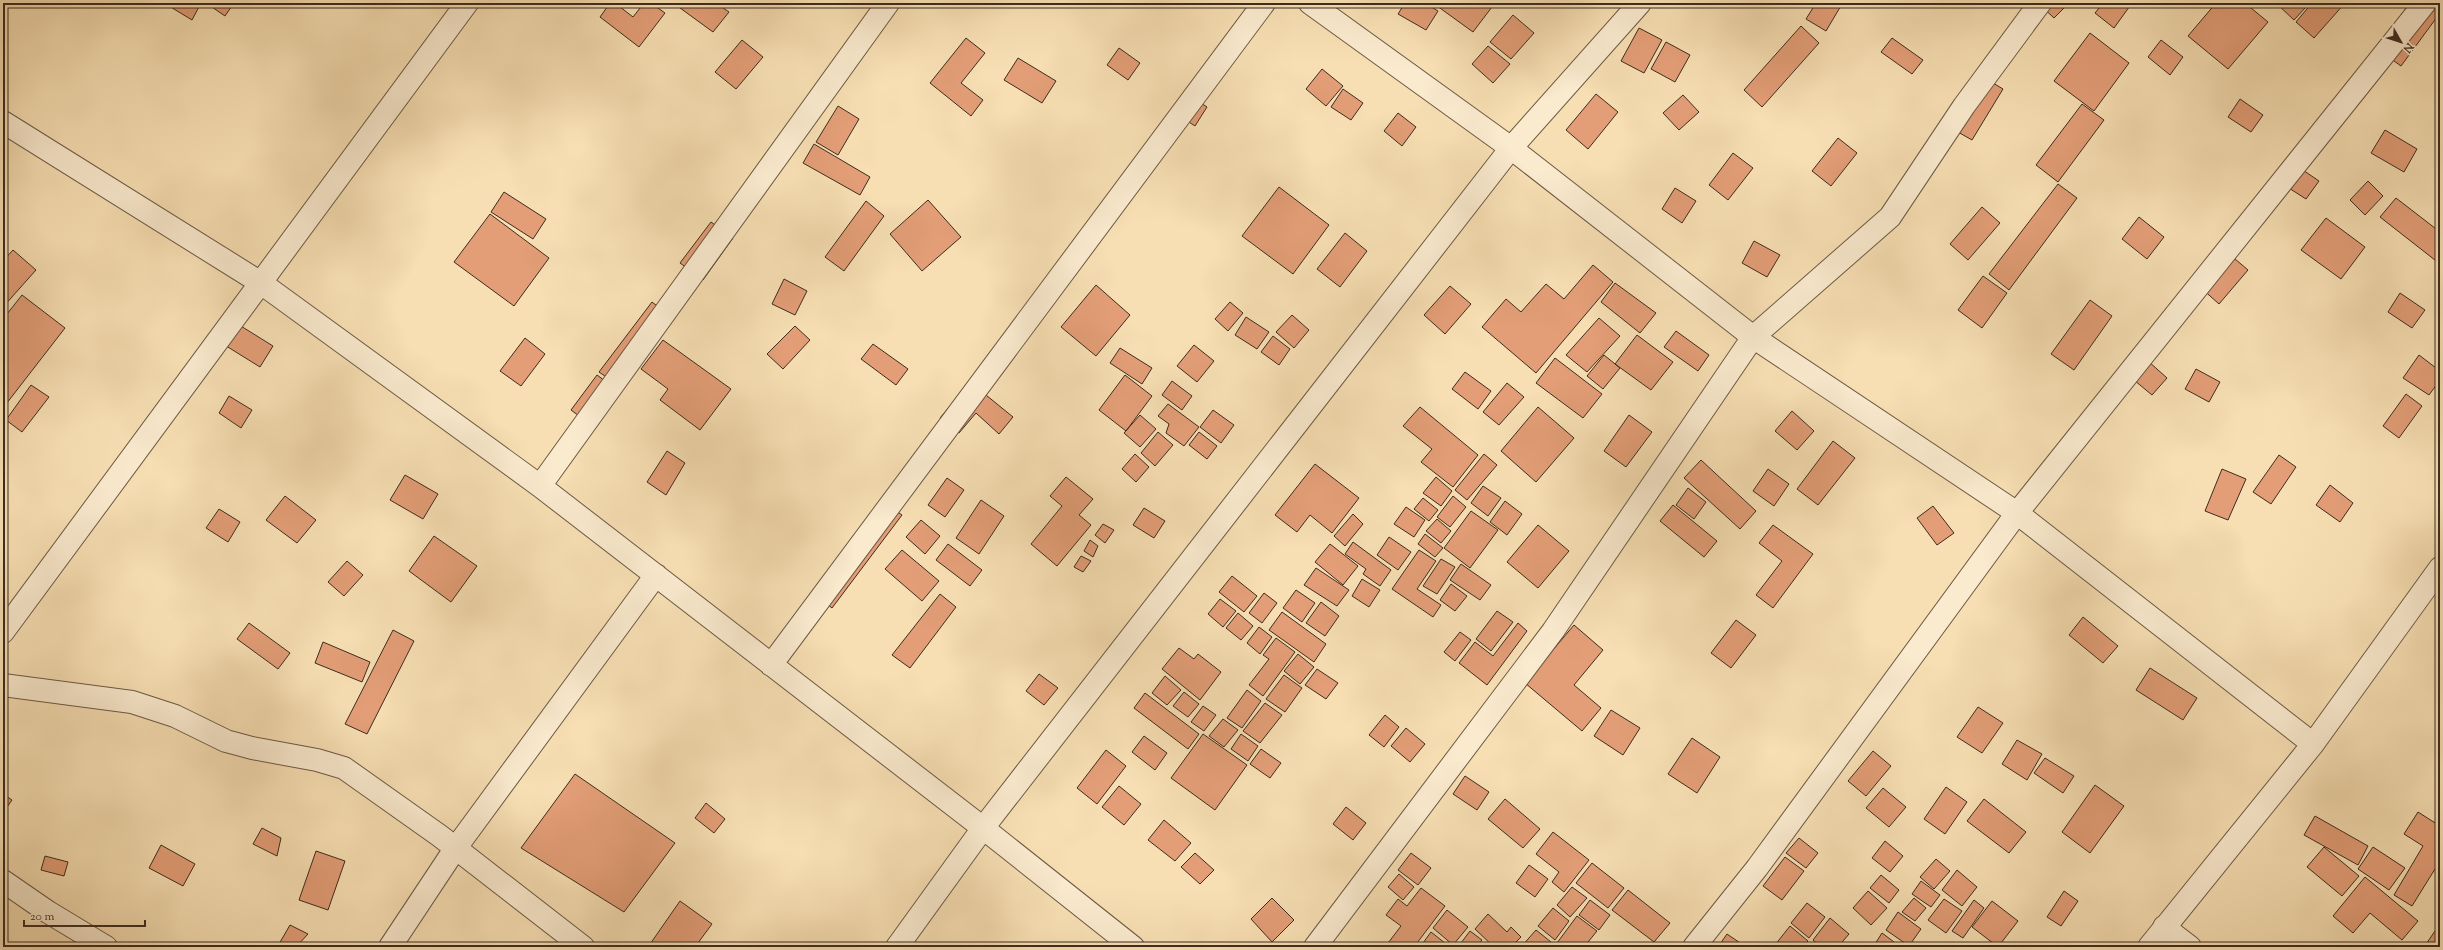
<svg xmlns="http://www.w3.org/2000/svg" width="2443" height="950" font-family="'Sorts Mill Goudy',serif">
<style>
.building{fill:#e39e77;stroke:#3d2c1f}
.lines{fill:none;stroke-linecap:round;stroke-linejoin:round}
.minor-casing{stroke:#6c5944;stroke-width:24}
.minor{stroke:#faeace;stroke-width:22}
</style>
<rect width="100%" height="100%" fill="#f7dfb3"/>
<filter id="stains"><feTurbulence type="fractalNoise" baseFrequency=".005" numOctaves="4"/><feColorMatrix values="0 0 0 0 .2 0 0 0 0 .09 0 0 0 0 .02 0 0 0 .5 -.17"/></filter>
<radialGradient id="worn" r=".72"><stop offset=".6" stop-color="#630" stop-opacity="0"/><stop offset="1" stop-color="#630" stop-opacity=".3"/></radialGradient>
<path class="building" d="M 171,3 L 201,3 L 192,20 L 169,6 Z
M 206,3 L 234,3 L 225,16 Z
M 610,3 L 615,3 L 633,17 L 644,3 L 651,3 L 665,13 L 639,47 L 600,17 Z
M 677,3 L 716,3 L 729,12 L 713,32 L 676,5 Z
M 1405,3 L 1425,3 L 1438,11 L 1426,30 L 1398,14 Z
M 1433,3 L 1495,3 L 1473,32 Z
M 1550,3 L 1560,3 L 1556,8 Z
M 1816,3 L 1842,4 L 1826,31 L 1806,19 Z
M 2038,3 L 2069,3 L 2054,18 Z
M 2103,3 L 2132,3 L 2114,28 L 2095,13 Z
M 2216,3 L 2245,3 L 2268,22 L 2228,69 L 2188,36 Z
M 2276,3 L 2299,3 L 2305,8 L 2294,20 Z
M 2312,3 L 2345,3 L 2314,38 L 2296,22 Z
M 2410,3 L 2440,3 L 2440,13 L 2401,66 L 2376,48 Z
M 1513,15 L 1534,33 L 1511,59 L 1490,42 Z
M 1801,26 L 1819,43 L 1762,107 L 1744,90 Z
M 1639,28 L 1662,40 L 1644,73 L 1621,61 Z
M 2090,33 L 2129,63 L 2094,111 L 2054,81 Z
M 966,38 L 985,53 L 961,83 L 983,100 L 971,116 L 930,83 Z
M 1892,38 L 1923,60 L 1912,74 L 1881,52 Z
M 742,40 L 763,57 L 736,89 L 715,72 Z
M 2161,40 L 2183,57 L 2170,75 L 2148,57 Z
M 1666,42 L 1690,55 L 1675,82 L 1651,69 Z
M 1488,46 L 1510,64 L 1493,83 L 1472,64 Z
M 1119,48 L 1140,63 L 1128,80 L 1107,65 Z
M 1018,58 L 1056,81 L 1042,103 L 1004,80 Z
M 1322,69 L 1343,86 L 1326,106 L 1306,89 Z
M 1983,77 L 2003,89 L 1972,140 L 1951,128 Z
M 1343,89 L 1363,103 L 1351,120 L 1331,107 Z
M 1184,92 L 1207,107 L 1195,126 L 1172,111 Z
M 1596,94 L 1618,112 L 1588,149 L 1566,130 Z
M 1683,95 L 1699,112 L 1679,130 L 1663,113 Z
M 2240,99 L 2263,115 L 2251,132 L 2228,117 Z
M 2082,104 L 2104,120 L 2058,182 L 2036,165 Z
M 838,106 L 859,119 L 838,155 L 816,142 Z
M 1398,113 L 1416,127 L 1402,146 L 1384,131 Z
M 2385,130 L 2417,149 L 2404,172 L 2371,153 Z
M 1838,138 L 1857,153 L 1831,186 L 1812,171 Z
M 814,144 L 870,177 L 860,195 L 803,163 Z
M 1733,153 L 1753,168 L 1728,200 L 1709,185 Z
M 2294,164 L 2319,181 L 2306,199 L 2281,183 Z
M 2368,181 L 2383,196 L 2365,215 L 2350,200 Z
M 2058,184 L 2077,198 L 2009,290 L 1989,274 Z
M 1279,187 L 1329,225 L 1293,274 L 1242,236 Z
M 1675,188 L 1696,201 L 1682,223 L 1662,209 Z
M 504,192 L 546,219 L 533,239 L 491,212 Z
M 2396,198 L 2440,232 L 2440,264 L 2380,217 Z
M 928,200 L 961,237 L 922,271 L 890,234 Z
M 866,201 L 884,216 L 844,271 L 825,257 Z
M 1982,207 L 2000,223 L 1968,260 L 1950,244 Z
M 490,214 L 549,258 L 514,306 L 454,262 Z
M 2139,217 L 2164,237 L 2147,259 L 2122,239 Z
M 2326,218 L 2365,247 L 2341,279 L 2301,250 Z
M 711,222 L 733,238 L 703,280 L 680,263 Z
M 1345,233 L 1367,251 L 1340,287 L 1317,269 Z
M 1754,241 L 1780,255 L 1767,277 L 1742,263 Z
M 13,250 L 36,270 L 3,307 L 3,261 Z
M 2228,253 L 2248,270 L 2219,304 L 2200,287 Z
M 1593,265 L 1613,282 L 1536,373 L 1482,327 L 1506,299 L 1521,312 L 1546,284 L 1564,299 Z
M 1983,276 L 2007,293 L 1982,328 L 1958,310 Z
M 784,279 L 807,291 L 795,315 L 772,304 Z
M 1615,283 L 1656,313 L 1640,333 L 1601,302 Z
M 1096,285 L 1130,315 L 1096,356 L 1061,327 Z
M 1450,286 L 1471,304 L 1445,334 L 1424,315 Z
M 2400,293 L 2425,310 L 2412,328 L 2388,312 Z
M 22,295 L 65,328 L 3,408 L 3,319 Z
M 2090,300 L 2112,316 L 2074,370 L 2051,354 Z
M 652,302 L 674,319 L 622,388 L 599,372 Z
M 1230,302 L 1243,313 L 1228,331 L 1215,319 Z
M 1292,315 L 1309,330 L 1294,348 L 1276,332 Z
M 1246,317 L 1269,332 L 1257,349 L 1235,335 Z
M 1599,318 L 1620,336 L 1587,372 L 1566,355 Z
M 236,323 L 273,346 L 260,367 L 223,344 Z
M 795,326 L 810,340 L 783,369 L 767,354 Z
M 1676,331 L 1709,355 L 1698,371 L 1664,347 Z
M 1637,335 L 1673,362 L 1651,390 L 1615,364 Z
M 1273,336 L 1290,349 L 1279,365 L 1261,352 Z
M 525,338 L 545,354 L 521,386 L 500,371 Z
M 663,340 L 731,389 L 700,430 L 660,400 L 668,389 L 641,369 Z
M 873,344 L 908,369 L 896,385 L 861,359 Z
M 1194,345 L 1214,361 L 1197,382 L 1177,366 Z
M 1120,348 L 1152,368 L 1142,384 L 1110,363 Z
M 1604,355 L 1620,368 L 1603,389 L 1587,376 Z
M 2419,355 L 2440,371 L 2440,380 L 2429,395 L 2403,378 Z
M 1555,358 L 1602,394 L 1583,418 L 1536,383 Z
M 2148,361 L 2167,378 L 2152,395 L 2134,380 Z
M 2196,369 L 2220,382 L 2209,402 L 2185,389 Z
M 1465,372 L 1491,391 L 1478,409 L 1452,389 Z
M 597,375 L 620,392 L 594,427 L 571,410 Z
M 1125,375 L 1152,396 L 1126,431 L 1099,410 Z
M 1172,381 L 1192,396 L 1182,410 L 1162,395 Z
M 970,382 L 1013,417 L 999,434 L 976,413 L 959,433 L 940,418 Z
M 1507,383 L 1524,397 L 1499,425 L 1483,412 Z
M 31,385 L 49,397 L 22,432 L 6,420 Z
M 2406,394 L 2422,406 L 2399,438 L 2383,426 Z
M 229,396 L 252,410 L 241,428 L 219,413 Z
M 1168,404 L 1199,427 L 1184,446 L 1166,433 L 1169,424 L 1158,416 Z
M 1420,407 L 1478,455 L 1453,487 L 1421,462 L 1432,449 L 1403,426 Z
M 1538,407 L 1574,438 L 1536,482 L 1501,451 Z
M 1213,410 L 1234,425 L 1221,443 L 1200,427 Z
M 1792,411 L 1814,431 L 1797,450 L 1775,431 Z
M 1140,415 L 1156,429 L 1140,447 L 1124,433 Z
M 1629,415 L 1652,432 L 1626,467 L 1604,451 Z
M 1158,432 L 1173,445 L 1155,466 L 1141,453 Z
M 1199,432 L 1217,446 L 1207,459 L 1189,445 Z
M 1833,441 L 1855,458 L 1818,505 L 1797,489 Z
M 667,451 L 685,463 L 666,495 L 647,482 Z
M 1135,454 L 1149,467 L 1136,482 L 1122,469 Z
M 1484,454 L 1497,465 L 1467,500 L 1455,490 Z
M 2279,455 L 2296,467 L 2271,504 L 2253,492 Z
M 1701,460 L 1756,511 L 1740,529 L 1684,478 Z
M 1315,464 L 1359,498 L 1332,533 L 1310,515 L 1297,532 L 1275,515 Z
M 1768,469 L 1789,484 L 1774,506 L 1753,491 Z
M 2222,469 L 2246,479 L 2228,520 L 2205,511 Z
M 405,475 L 438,494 L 423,519 L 390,500 Z
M 1066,477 L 1093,499 L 1079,515 L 1091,525 L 1057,566 L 1031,544 L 1062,506 L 1050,496 Z
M 1436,477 L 1452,491 L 1441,506 L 1423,493 Z
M 947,478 L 964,490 L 945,517 L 928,505 Z
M 2330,485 L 2353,503 L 2340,522 L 2316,505 Z
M 1483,486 L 1501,498 L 1488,516 L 1471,503 Z
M 1688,488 L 1706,502 L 1694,519 L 1676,505 Z
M 285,496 L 316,520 L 297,543 L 266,520 Z
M 1453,496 L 1466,507 L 1450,527 L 1437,517 Z
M 1423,498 L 1438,510 L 1429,521 L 1414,509 Z
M 881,500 L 902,515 L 832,608 L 812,592 Z
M 981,500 L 1004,516 L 979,554 L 956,538 Z
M 1505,501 L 1522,514 L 1507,535 L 1490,522 Z
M 1673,505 L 1717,541 L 1704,557 L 1660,521 Z
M 1933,506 L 1954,533 L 1937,545 L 1917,518 Z
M 1406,507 L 1425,520 L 1414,537 L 1394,524 Z
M 1144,508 L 1165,521 L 1154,538 L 1133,525 Z
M 219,509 L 240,522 L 228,542 L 206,528 Z
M 1471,511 L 1498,530 L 1470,568 L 1444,548 Z
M 1353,514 L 1363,524 L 1345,546 L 1334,536 Z
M 1437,519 L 1451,531 L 1441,543 L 1426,531 Z
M 921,520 L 940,536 L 925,554 L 906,537 Z
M 1103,524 L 1114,530 L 1105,543 L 1095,535 Z
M 1538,525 L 1569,551 L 1538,588 L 1507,562 Z
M 1773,525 L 1813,554 L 1773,608 L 1756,595 L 1782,561 L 1759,543 Z
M 1425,534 L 1443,548 L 1435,557 L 1418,544 Z
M 434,536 L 477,566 L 451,602 L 409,571 Z
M 1389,537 L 1411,552 L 1398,570 L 1377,555 Z
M 1090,540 L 1098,546 L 1093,557 L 1084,551 Z
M 1353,542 L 1391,570 L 1380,586 L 1363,574 L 1366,569 L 1345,554 Z
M 948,544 L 982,570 L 970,586 L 936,560 Z
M 1330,544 L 1358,566 L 1343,585 L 1315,562 Z
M 902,550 L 939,581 L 922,601 L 885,569 Z
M 1419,550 L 1436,561 L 1417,589 L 1441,605 L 1433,617 L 1392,589 Z
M 1081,556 L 1091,561 L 1083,572 L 1074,567 Z
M 1441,559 L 1455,567 L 1437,594 L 1423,586 Z
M 347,561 L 363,575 L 344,596 L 328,582 Z
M 1461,564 L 1491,585 L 1480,600 L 1450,580 Z
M 1316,568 L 1349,590 L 1337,606 L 1304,585 Z
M 1232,576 L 1257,596 L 1244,612 L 1219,592 Z
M 1362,579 L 1380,590 L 1369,607 L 1352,596 Z
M 1451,584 L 1467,596 L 1455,611 L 1440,600 Z
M 1296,590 L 1315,603 L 1302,622 L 1283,608 Z
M 1264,593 L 1277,603 L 1262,623 L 1249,613 Z
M 940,594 L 956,607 L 910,668 L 892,655 Z
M 1220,599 L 1236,611 L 1223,627 L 1208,614 Z
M 1321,602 L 1339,616 L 1325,636 L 1306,623 Z
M 1497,611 L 1513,622 L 1491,651 L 1476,639 Z
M 1282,612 L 1326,644 L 1314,662 L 1269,630 Z
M 1238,613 L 1253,626 L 1241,640 L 1226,628 Z
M 2083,617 L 2118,646 L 2103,663 L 2069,635 Z
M 1736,620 L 1756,635 L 1731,668 L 1711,653 Z
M 249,623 L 290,653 L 278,669 L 237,639 Z
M 1518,623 L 1527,631 L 1487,685 L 1459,663 L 1475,642 L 1493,656 Z
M 1574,625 L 1603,650 L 1574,685 L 1601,708 L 1582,731 L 1525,683 Z
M 1259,627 L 1272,637 L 1260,654 L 1247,643 Z
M 393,630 L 414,641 L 367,734 L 345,724 Z
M 1460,632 L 1471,640 L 1455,661 L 1444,652 Z
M 1276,638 L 1295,652 L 1263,696 L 1249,685 L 1269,659 L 1263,655 Z
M 323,642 L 370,662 L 362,682 L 315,663 Z
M 1179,648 L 1194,659 L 1198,654 L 1221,672 L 1200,700 L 1162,669 Z
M 1298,654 L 1314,667 L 1300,684 L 1284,671 Z
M 2150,668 L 2197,698 L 2183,720 L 2136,690 Z
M 1317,669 L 1338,683 L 1326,699 L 1305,685 Z
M 1039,674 L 1058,688 L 1044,705 L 1026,691 Z
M 1284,675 L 1302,688 L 1285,712 L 1266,699 Z
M 1165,676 L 1181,690 L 1167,705 L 1152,693 Z
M 1247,690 L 1261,701 L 1242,728 L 1227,718 Z
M 1184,692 L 1199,704 L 1188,717 L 1173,706 Z
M 1145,693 L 1199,734 L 1188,749 L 1134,708 Z
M 1265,703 L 1282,715 L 1260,743 L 1243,731 Z
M 1203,706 L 1216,715 L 1204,731 L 1191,722 Z
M 1978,707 L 2003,723 L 1982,753 L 1957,737 Z
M 1611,710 L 1640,728 L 1623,755 L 1594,736 Z
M 1385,715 L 1399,727 L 1384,747 L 1369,735 Z
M 1223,719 L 1238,730 L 1224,747 L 1209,736 Z
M 1406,728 L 1425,744 L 1410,762 L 1391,746 Z
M 1203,734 L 1247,765 L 1215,810 L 1171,778 Z
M 1241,734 L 1258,746 L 1248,761 L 1231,749 Z
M 1144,736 L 1167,753 L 1155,770 L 1132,752 Z
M 1692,738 L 1720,757 L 1697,793 L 1668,774 Z
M 2017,740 L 2042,754 L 2027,780 L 2002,764 Z
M 1261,749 L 1281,763 L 1270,778 L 1250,764 Z
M 1106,750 L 1126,766 L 1097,804 L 1077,788 Z
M 1873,751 L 1891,766 L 1866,796 L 1848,781 Z
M 2045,758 L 2074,776 L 2063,793 L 2034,773 Z
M 575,774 L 675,843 L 624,912 L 521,848 Z
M 1465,776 L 1489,792 L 1477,810 L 1453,794 Z
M 2095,785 L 2124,806 L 2090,853 L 2062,832 Z
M 1119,786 L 1141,804 L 1124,825 L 1102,807 Z
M 1946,787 L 1967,802 L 1945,834 L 1924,819 Z
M 1883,788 L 1906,807 L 1889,827 L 1866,808 Z
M 3,794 L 12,800 L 3,813 Z
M 1505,799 L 1540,829 L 1523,848 L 1488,819 Z
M 1984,799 L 2026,832 L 2009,853 L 1967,821 Z
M 706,803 L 725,819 L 714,833 L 695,818 Z
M 1346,807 L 1366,823 L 1353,840 L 1333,824 Z
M 2418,812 L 2440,826 L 2440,861 L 2412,906 L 2394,895 L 2423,846 L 2404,834 Z
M 2315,816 L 2368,846 L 2358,865 L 2304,835 Z
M 1164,820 L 1191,843 L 1175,861 L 1148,840 Z
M 262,828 L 281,838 L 277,856 L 253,844 Z
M 1553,832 L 1589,860 L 1564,892 L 1552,882 L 1559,872 L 1536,854 Z
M 1799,838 L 1818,853 L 1806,868 L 1786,853 Z
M 1885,841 L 1903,856 L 1890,872 L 1872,858 Z
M 161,845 L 195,864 L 183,886 L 149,868 Z
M 2324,847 L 2359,876 L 2342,896 L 2307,867 Z
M 2373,847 L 2405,868 L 2389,890 L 2358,869 Z
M 316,851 L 345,861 L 328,910 L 299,900 Z
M 1195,853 L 1214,870 L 1200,884 L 1181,867 Z
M 1411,853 L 1431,868 L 1418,885 L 1398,870 Z
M 45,856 L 68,862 L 64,876 L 41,870 Z
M 1785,857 L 1804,871 L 1782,900 L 1763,886 Z
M 1936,859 L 1950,871 L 1934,889 L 1920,877 Z
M 1592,863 L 1624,888 L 1608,908 L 1576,883 Z
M 1529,865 L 1548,879 L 1535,897 L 1516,883 Z
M 1957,870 L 1977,887 L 1962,906 L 1942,890 Z
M 1399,874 L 1414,887 L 1403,900 L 1388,887 Z
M 1881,875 L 1899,890 L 1889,903 L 1870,888 Z
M 2365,877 L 2418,921 L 2402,940 L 2370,913 L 2353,933 L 2333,916 Z
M 1921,881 L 1940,895 L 1931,907 L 1912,894 Z
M 1572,887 L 1587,898 L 1570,917 L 1557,905 Z
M 1421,888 L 1445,906 L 1414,947 L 1385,947 L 1401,926 L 1386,915 L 1398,899 L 1407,906 Z
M 1628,890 L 1670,923 L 1654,942 L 1612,910 Z
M 1868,891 L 1887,908 L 1871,925 L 1853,908 Z
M 2064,891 L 2078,901 L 2061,926 L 2047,917 Z
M 1272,898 L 1294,920 L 1272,942 L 1251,919 Z
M 1914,898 L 1926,908 L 1915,921 L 1902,912 Z
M 1944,899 L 1962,911 L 1946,933 L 1928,920 Z
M 1590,900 L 1610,915 L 1599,930 L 1579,915 Z
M 1974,900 L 1984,908 L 1963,938 L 1952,931 Z
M 680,901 L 712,924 L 695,947 L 648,947 Z
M 1992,901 L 2018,921 L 1998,947 L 1972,927 Z
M 1807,903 L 1825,917 L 1809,938 L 1791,923 Z
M 1553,908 L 1569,921 L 1555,940 L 1538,926 Z
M 1447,910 L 1468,927 L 1453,945 L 1433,928 Z
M 1898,912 L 1921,929 L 1909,946 L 1886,930 Z
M 1488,914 L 1507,932 L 1511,927 L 1521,937 L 1511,947 L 1494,947 L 1475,929 Z
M 1577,916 L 1597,931 L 1584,947 L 1554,947 Z
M 1830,918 L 1849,934 L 1838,947 L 1821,947 L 1813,940 Z
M 290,925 L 308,934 L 296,947 L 282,947 L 279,944 Z
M 1790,926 L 1808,941 L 1803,947 L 1775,945 Z
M 1536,930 L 1551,942 L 1547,947 L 1521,947 Z
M 1470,931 L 1482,940 L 1476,947 L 1458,947 Z
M 2435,931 L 2440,935 L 2440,947 L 2424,947 Z
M 1431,932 L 1450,947 L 1420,947 Z
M 1882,933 L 1894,942 L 1891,947 L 1873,947 Z
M 1727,934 L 1746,947 L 1718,947 Z
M 1862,942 L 1868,947 L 1858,947 Z
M 1899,943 L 1904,947 L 1896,947 Z"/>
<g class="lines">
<g class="minor-casing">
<path id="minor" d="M 1310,3 L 1511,148 L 1753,337 L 2017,513 L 2313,744
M 3,122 L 261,283 L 540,486 L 983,828 L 1133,947
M 540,486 L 888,3
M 3,632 L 467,3
M 771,665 L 1264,3
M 3,685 L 132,702 L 175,716 L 226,741 L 252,748 L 317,760 L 344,768 L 440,836 L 583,947
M 3,881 L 48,912 L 106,947
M 2164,927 L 2190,947
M 390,947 L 455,849 L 656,575
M 897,947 L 983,828 L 1511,148 L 1640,3
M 1315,947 L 1553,631 L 1753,337 L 1890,217 L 1964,106 L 2040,3
M 1694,947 L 1757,868 L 2017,513 L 2425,3
M 2149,947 L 2313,744 L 2440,568"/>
</g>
<use href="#minor" class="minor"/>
</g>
<rect width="2443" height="950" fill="none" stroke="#f7dfb3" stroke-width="16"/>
<rect x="4" y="4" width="2435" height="942" fill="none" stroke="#3d2c1f" stroke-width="2"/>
<rect x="8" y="8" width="2427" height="934" fill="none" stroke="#3d2c1f"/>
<g transform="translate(2401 42) rotate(129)" stroke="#faeace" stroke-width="3" paint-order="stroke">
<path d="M0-3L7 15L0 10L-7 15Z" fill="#3d2c1f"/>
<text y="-6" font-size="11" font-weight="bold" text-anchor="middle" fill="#3d2c1f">N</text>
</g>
<path d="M24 920v6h121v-6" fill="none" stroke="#3d2c1f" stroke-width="2"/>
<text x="30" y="920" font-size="12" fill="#3d2c1f" stroke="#faeace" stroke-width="3" paint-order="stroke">20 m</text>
<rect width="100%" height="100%" filter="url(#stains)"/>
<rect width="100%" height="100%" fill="url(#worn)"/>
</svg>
